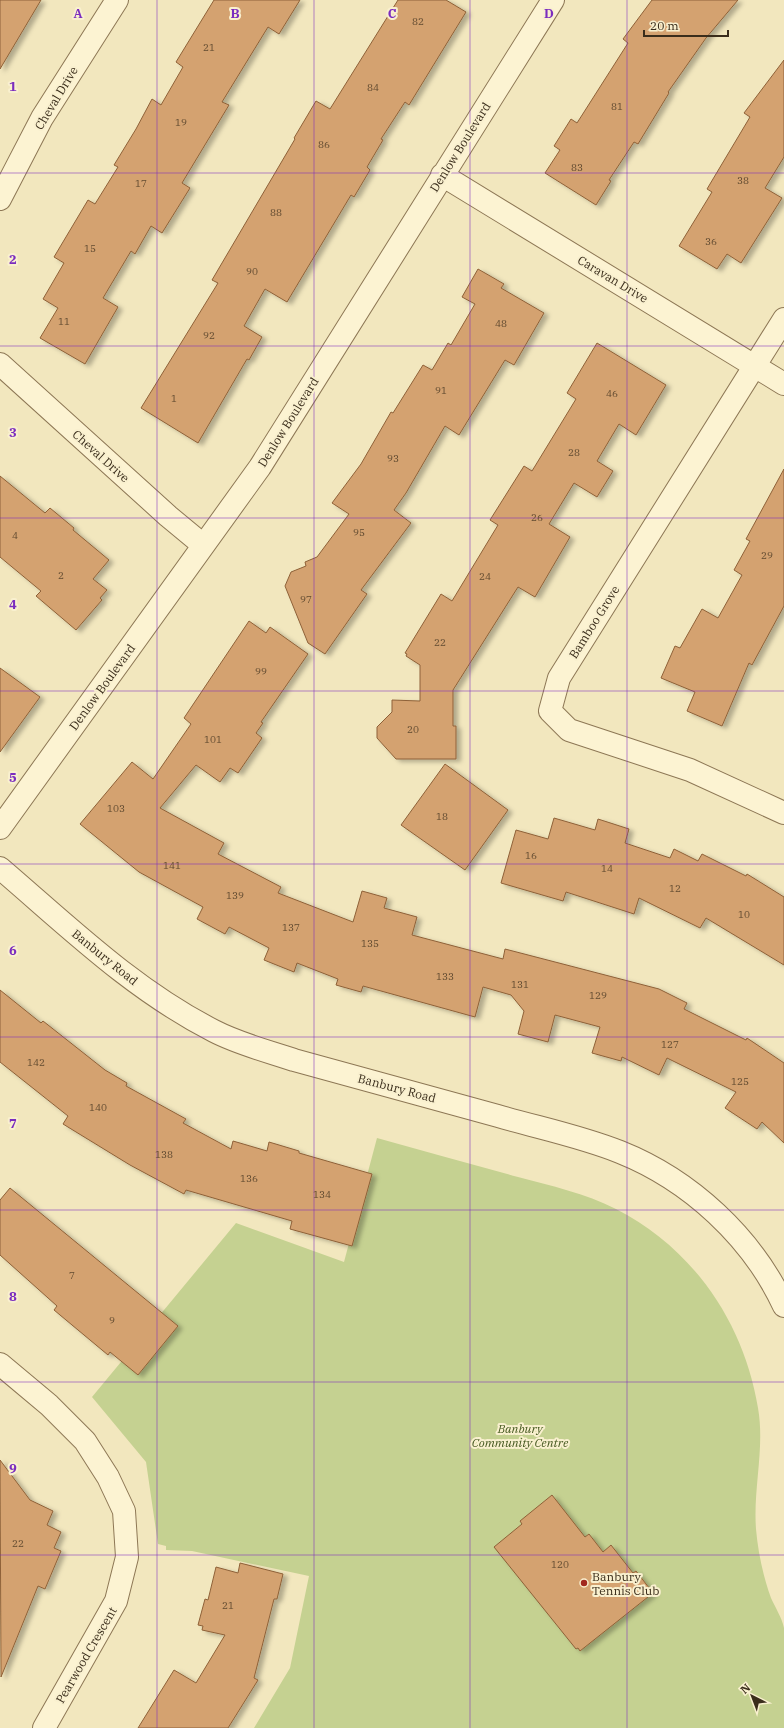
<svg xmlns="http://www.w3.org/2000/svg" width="784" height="1728" font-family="'IBM Plex Serif',serif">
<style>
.green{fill:#c5d191}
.building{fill:#d4a270;stroke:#8e6138;filter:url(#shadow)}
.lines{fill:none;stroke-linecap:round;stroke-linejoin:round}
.minor-casing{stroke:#8d7755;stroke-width:24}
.minor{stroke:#fcf3d2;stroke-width:22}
.grid{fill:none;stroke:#7b2cbf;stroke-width:1;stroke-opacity:0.55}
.poi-dot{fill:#a2281f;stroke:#f9f0cf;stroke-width:1.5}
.labels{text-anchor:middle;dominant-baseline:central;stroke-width:4;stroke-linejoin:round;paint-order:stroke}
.number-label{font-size:10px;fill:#604a30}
.street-label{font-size:12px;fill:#3a2d1b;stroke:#f9f0cf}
.park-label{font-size:12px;font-style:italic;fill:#465920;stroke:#f9f0cf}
.poi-label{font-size:12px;fill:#3a2d1b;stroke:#f9f0cf;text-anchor:start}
.grid-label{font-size:13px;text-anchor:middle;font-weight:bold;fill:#7b2cbf;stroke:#f9f0cf;stroke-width:4;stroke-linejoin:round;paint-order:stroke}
</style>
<defs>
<filter id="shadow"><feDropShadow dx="4.5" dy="2.5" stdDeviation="2" flood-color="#0004"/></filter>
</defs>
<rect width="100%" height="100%" fill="#f2e7be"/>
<path class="green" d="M 377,1138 C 424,1151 471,1164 518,1177 C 551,1186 585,1193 616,1209 C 694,1249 744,1323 758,1408 C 765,1448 753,1488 756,1529 C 758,1552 763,1576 771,1598 C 775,1607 782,1618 784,1628 C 784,1637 784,1648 784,1657 C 784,1681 784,1704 784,1728 L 254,1728 L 290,1668 L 309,1576 L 192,1551 L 166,1550 L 166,1546 L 158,1544 L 146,1462 L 92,1397 L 236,1223 L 344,1262 Z"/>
<path class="building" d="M 0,0 L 41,0 L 0,69 Z
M 214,0 L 300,0 L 279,34 L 268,27 L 222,102 L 229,105 L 182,183 L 190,188 L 162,233 L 151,226 L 135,254 L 131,251 L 103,298 L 118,307 L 85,364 L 40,338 L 58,308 L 43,299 L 64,263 L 54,257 L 88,200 L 95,204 L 118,167 L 114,165 L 136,129 L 152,99 L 161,105 L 183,67 L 176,62 Z
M 398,0 L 446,0 L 466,12 L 409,105 L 405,102 L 381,139 L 383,140 L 367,167 L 370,170 L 354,197 L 351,195 L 287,302 L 265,289 L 244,326 L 262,337 L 249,360 L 247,359 L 198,443 L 141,408 L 218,283 L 212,280 L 295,139 L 294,138 L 316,101 L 330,109 Z
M 652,0 L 738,0 L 706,38 L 668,92 L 669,93 L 638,144 L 634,142 L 609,180 L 611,181 L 596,205 L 545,173 L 560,150 L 554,146 L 571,119 L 577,123 L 628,43 L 623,39 Z
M 784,60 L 784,157 L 765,188 L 782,198 L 741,263 L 727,254 L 717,269 L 679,246 L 712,192 L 707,189 L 750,117 L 744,113 Z
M 478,269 L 504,284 L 501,288 L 544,313 L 514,365 L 505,360 L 459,435 L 445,426 L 406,493 L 394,510 L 411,523 L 361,590 L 367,594 L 325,654 L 308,643 L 285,586 L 291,572 L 306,566 L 305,562 L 317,557 L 349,514 L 332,503 L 361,464 L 391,412 L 393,413 L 423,365 L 432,370 L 448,343 L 451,345 L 475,304 L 462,297 Z
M 597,343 L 666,385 L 636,435 L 619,424 L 597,461 L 613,471 L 597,497 L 574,483 L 549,524 L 570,537 L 535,597 L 518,587 L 453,690 L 453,726 L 456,726 L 456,759 L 396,759 L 377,738 L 377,727 L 392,712 L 392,700 L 420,701 L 420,665 L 406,656 L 407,654 L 405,653 L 441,594 L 452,601 L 498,525 L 490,520 L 524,466 L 532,471 L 576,399 L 567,393 Z
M 784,469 L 784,606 L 752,665 L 749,663 L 722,726 L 687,711 L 695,692 L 661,678 L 675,646 L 680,648 L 702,609 L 718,618 L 742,575 L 734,570 L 750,541 L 746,539 Z
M 0,476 L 45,513 L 50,508 L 74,528 L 73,530 L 109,560 L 93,579 L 107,590 L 100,598 L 102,600 L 76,630 L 36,596 L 41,591 L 0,557 Z
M 249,621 L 266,633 L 270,627 L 308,654 L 261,722 L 263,723 L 256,733 L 262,738 L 238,773 L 230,768 L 220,782 L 196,765 L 160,808 L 224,843 L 218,854 L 281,887 L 278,893 L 353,922 L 362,891 L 387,898 L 384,908 L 417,917 L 412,935 L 503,959 L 505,949 L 659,989 L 687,1003 L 684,1009 L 746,1040 L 747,1038 L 784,1063 L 784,1143 L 762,1122 L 757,1129 L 725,1108 L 736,1092 L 667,1058 L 659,1075 L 622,1057 L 621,1061 L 592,1053 L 600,1027 L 555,1015 L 548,1042 L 518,1034 L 524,1011 L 511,995 L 483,987 L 475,1017 L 363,986 L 361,992 L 336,985 L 338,979 L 297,963 L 294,972 L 264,960 L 269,948 L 229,927 L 225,934 L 197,919 L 203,907 L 139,872 L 80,824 L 132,762 L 153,779 L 191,724 L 184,718 Z
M 0,668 L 40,697 L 0,752 Z
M 445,764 L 508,810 L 465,870 L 401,825 Z
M 554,818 L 595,830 L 598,819 L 629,829 L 625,843 L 670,858 L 674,849 L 698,861 L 702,854 L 746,876 L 747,874 L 784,897 L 784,965 L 706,918 L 700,928 L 639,898 L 634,914 L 566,892 L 563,901 L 501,883 L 516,830 L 548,839 Z
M 0,990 L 41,1023 L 43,1021 L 105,1070 L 127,1083 L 126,1086 L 186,1119 L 183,1123 L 231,1149 L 233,1141 L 267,1151 L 269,1142 L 299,1151 L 299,1153 L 372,1174 L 352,1246 L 290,1229 L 292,1221 L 186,1190 L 184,1194 L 130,1165 L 63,1124 L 68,1116 L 0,1062 Z
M 10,1188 L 178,1326 L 138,1375 L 110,1352 L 108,1355 L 54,1310 L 57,1306 L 0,1255 L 0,1200 Z
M 0,1460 L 30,1500 L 53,1511 L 47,1525 L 61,1532 L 54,1548 L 61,1551 L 45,1589 L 38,1586 L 1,1677 Z
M 552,1495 L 585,1537 L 589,1534 L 603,1552 L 611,1545 L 633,1573 L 636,1571 L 653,1593 L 580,1651 L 578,1648 L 576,1649 L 494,1547 L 522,1524 L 520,1521 Z
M 240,1563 L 283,1574 L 277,1599 L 274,1599 L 254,1678 L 258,1680 L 228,1728 L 138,1728 L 174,1670 L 196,1683 L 225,1635 L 202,1630 L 203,1626 L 198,1625 L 205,1599 L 208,1600 L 216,1567 L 238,1573 Z"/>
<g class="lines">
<g class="minor-casing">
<path id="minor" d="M 442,175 L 784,384
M 0,199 L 42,118 L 117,0
M 784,319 L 559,678 L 550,711 L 569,730 L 690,770 L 784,813
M 0,364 L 168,516 L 203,545
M 0,828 L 260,467 L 553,0
M 0,868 C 69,927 132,989 214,1031 C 239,1044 267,1051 294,1060 C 362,1078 430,1098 498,1116 C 539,1128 580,1136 620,1152 C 690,1180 752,1237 784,1306
M 0,1364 L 49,1405 L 85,1441 L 108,1477 L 124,1511 L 127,1557 L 116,1601 L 44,1728"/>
</g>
<use href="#minor" class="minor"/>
</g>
<path class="grid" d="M 157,0 L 157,1728M 314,0 L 314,1728M 470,0 L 470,1728M 627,0 L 627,1728M 0,173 L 784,173M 0,346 L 784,346M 0,518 L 784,518M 0,691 L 784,691M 0,864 L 784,864M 0,1037 L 784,1037M 0,1210 L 784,1210M 0,1382 L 784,1382M 0,1555 L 784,1555"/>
<circle class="poi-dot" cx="584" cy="1583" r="4"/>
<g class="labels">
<g class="number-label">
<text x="418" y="21">82</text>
<text x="209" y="47">21</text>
<text x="373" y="87">84</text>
<text x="617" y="106">81</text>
<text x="181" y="122">19</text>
<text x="324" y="144">86</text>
<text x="577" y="167">83</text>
<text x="743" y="180">38</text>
<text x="141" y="183">17</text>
<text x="276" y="212">88</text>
<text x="711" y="241">36</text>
<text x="90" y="248">15</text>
<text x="252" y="271">90</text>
<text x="64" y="321">11</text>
<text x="501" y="323">48</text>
<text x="209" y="335">92</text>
<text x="441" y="390">91</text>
<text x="612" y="393">46</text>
<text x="174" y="398">1</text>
<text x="574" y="452">28</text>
<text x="393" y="458">93</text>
<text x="537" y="517">26</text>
<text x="359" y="532">95</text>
<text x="15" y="535">4</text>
<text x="767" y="555">29</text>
<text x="61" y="575">2</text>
<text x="485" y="576">24</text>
<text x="306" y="599">97</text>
<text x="440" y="642">22</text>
<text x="261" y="671">99</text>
<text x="413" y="729">20</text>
<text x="213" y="739">101</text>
<text x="116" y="808">103</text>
<text x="442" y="816">18</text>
<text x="531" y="855">16</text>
<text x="172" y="865">141</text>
<text x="607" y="868">14</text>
<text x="675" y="888">12</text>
<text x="235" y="895">139</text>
<text x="744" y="914">10</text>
<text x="291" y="927">137</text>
<text x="370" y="943">135</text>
<text x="445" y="976">133</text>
<text x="520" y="984">131</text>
<text x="598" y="995">129</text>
<text x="670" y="1044">127</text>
<text x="36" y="1062">142</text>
<text x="740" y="1081">125</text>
<text x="98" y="1107">140</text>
<text x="164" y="1154">138</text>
<text x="249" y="1178">136</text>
<text x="322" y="1194">134</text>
<text x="72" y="1275">7</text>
<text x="112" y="1320">9</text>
<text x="18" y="1543">22</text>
<text x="560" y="1564">120</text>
<text x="228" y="1605">21</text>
</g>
<g class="street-label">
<text transform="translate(56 98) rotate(-59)">Cheval Drive</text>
<text transform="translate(460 147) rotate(-58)">Denlow Boulevard</text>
<text transform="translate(613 279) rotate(31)">Caravan Drive</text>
<text transform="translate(288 422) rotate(-58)">Denlow Boulevard</text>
<text transform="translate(101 456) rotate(42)">Cheval Drive</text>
<text transform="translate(594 622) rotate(-58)">Bamboo Grove</text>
<text transform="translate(102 687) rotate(-54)">Denlow Boulevard</text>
<text transform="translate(105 957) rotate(39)">Banbury Road</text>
<text transform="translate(397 1088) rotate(15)">Banbury Road</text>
<text transform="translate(86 1655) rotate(-60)">Pearwood Crescent</text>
</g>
<g class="park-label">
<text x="520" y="1428">Banbury<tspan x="520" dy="14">Community Centre</tspan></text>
</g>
<g class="poi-label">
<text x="592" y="1576">Banbury<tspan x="592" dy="14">Tennis Club</tspan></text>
</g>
</g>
<g class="grid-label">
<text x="78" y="18">A</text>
<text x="235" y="18">B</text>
<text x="392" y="18">C</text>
<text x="549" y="18">D</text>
<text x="13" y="91">1</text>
<text x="13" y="264">2</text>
<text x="13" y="437">3</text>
<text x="13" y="609">4</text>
<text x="13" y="782">5</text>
<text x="13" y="955">6</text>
<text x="13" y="1128">7</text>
<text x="13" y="1301">8</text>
<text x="13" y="1473">9</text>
</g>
<g transform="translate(752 1696) rotate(318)" stroke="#f9f0cf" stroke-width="3" paint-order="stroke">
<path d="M0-3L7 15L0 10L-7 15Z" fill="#3a2d1b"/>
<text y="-6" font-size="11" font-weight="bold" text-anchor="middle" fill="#3a2d1b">N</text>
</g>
<path d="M644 30v6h84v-6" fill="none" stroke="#3a2d1b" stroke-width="2"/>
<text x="650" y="30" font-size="12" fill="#3a2d1b" stroke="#f9f0cf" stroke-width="3" paint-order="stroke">20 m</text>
</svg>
